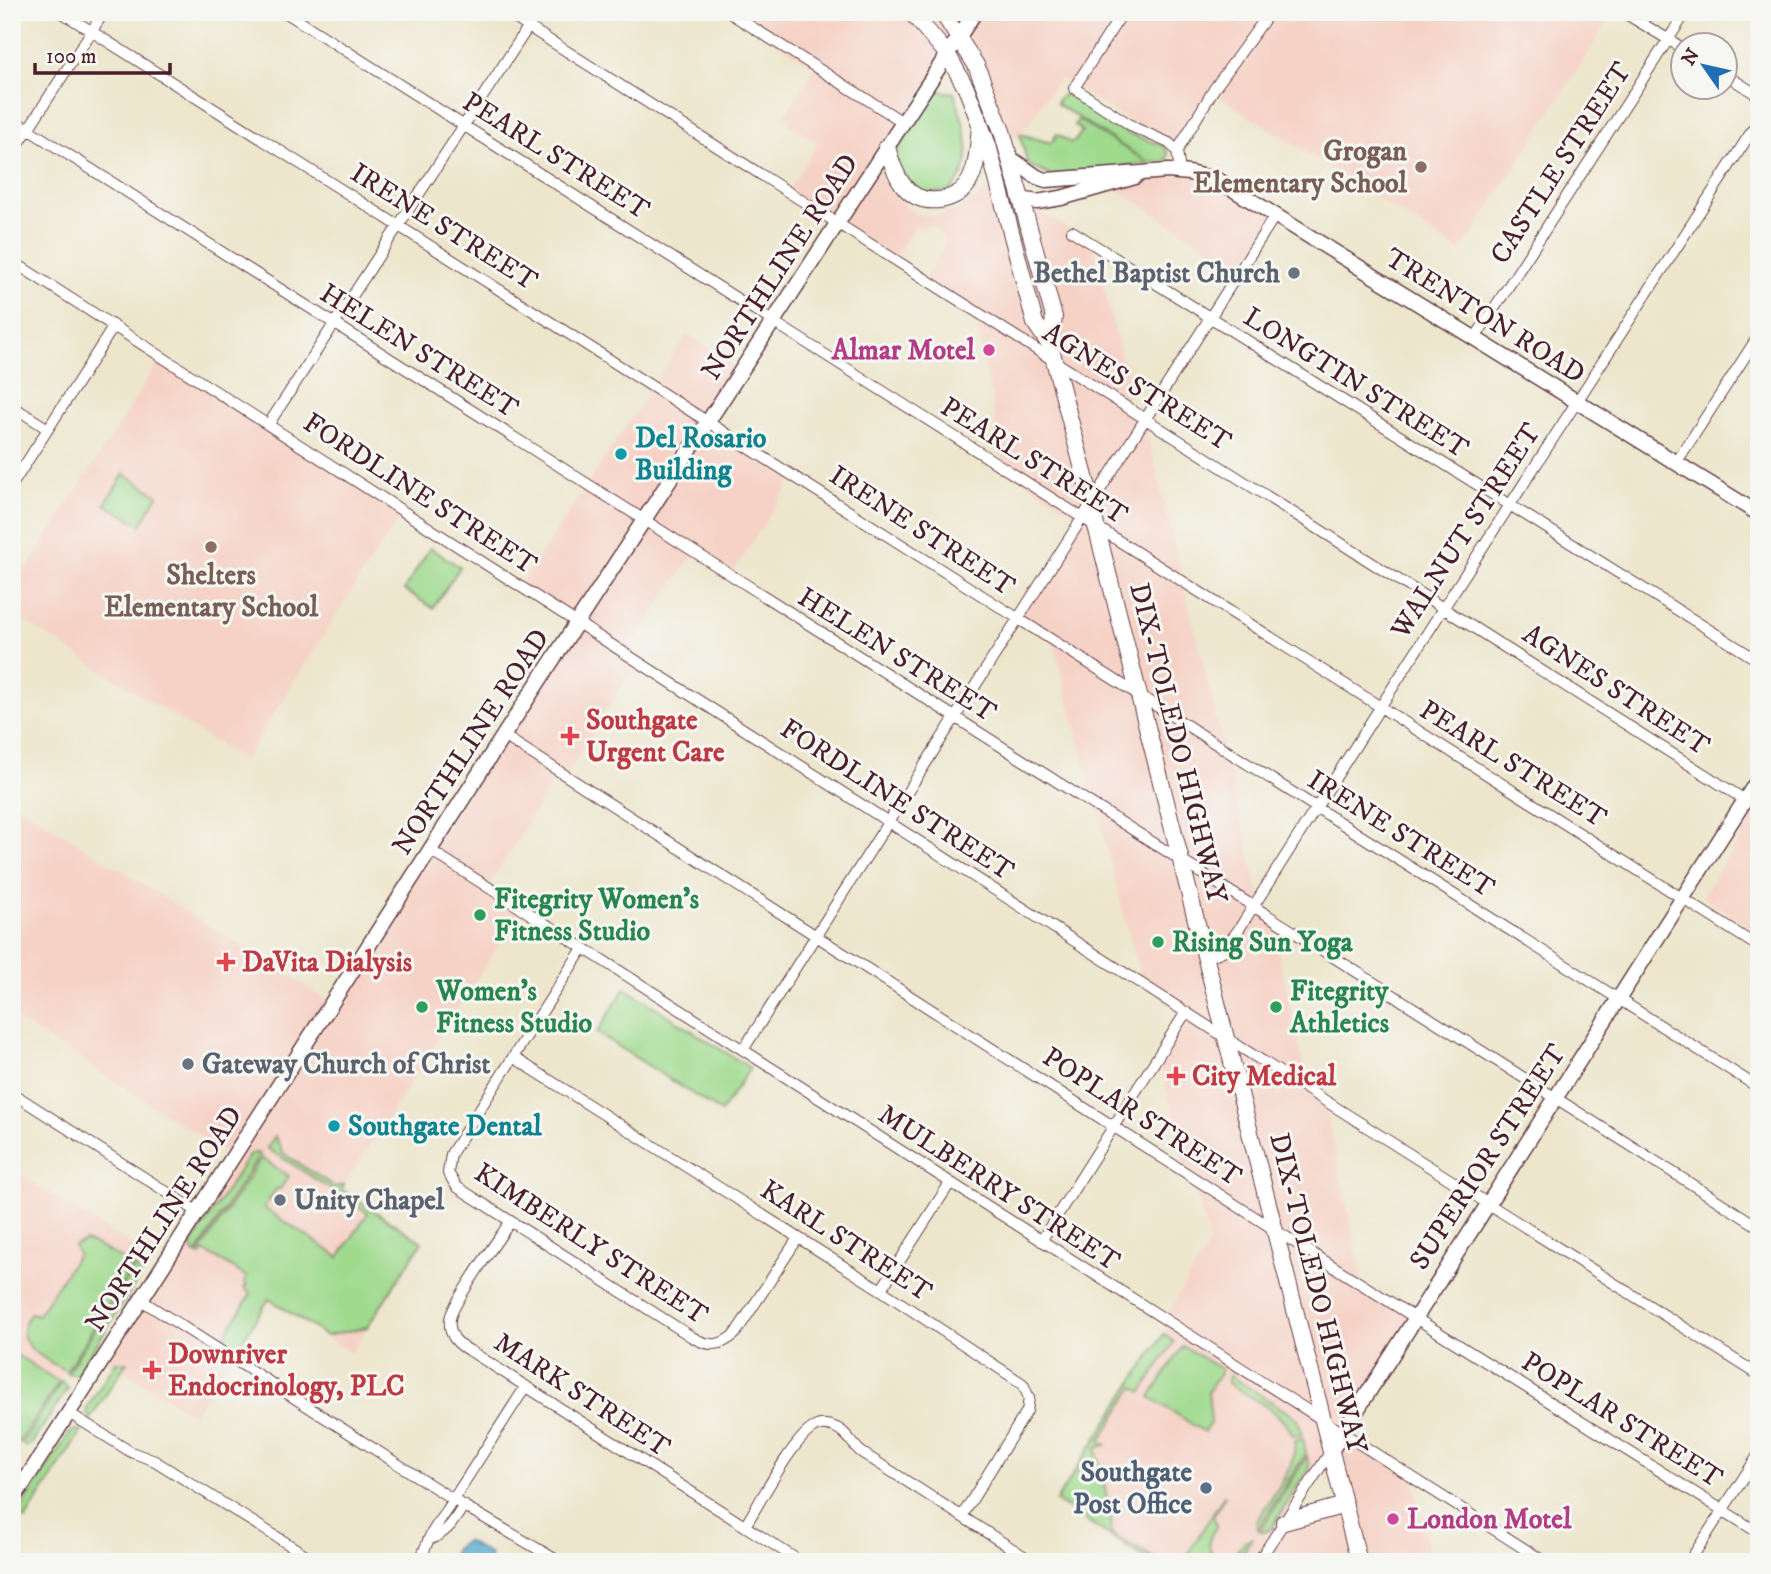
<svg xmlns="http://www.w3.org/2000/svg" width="1771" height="1574" font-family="'IM FELL DW Pica',serif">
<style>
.built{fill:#f6d1c5;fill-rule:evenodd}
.green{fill:#9fda8d;stroke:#747c5c;stroke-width:2}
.water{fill:#4fa8cd;stroke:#4c647c;stroke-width:2}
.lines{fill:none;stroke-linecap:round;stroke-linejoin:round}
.street-casing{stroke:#623d43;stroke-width:12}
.secondary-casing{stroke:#623d43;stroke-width:17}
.primary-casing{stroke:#623d43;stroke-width:18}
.street{stroke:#fff;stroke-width:10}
.secondary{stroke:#fff;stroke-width:14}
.primary{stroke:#fff;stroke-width:16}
.education-dot{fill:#8d6e63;stroke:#f6f6f2;stroke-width:2.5}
.worship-dot{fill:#6b7280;stroke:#f6f6f2;stroke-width:2.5}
.hotel-dot{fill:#d1479c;stroke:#f6f6f2;stroke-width:2.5}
.culture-dot{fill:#0f9aa8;stroke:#f6f6f2;stroke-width:2.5}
.health-dot{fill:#e0444e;stroke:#f6f6f2;stroke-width:2.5}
.leisure-dot{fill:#2e9e5b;stroke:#f6f6f2;stroke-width:2.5}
.service-dot{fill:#5c6f8a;stroke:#f6f6f2;stroke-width:2.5}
.labels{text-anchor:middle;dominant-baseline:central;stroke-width:6;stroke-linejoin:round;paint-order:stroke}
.education-label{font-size:28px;font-weight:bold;fill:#785e54;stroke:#f6f6f2;text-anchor:end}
.street-label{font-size:28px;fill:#4a1f2b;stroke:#f6f6f2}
.worship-label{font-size:28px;font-weight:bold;fill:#5b616d;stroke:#f6f6f2;text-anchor:start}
.hotel-label{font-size:28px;font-weight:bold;fill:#b23c85;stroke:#f6f6f2;text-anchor:end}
.culture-label{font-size:28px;font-weight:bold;fill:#0d838f;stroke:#f6f6f2;text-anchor:start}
.health-label{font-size:28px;font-weight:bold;fill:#be3a42;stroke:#f6f6f2;text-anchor:start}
.leisure-label{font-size:28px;font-weight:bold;fill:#27864d;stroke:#f6f6f2;text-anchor:start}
.service-label{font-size:28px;font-weight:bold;fill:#4e5e75;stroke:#f6f6f2;text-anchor:end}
</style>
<rect width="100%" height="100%" fill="#f6f6f2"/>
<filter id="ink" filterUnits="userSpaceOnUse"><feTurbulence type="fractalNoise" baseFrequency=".0143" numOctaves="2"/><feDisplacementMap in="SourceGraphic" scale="14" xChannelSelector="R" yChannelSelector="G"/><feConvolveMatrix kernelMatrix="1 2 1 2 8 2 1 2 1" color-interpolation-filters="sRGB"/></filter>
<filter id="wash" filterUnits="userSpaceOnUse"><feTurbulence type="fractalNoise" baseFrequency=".00686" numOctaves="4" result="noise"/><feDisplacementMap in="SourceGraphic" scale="28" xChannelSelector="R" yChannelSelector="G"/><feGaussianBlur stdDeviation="1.57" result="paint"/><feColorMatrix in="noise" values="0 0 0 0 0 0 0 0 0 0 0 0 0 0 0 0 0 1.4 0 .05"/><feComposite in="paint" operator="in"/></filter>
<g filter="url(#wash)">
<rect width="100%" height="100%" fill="#ede6cc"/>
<path class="built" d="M 754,12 L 1614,12 L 1461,252 L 1212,92 L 1177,151 L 1060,78 L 1020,135 L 1005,140 L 959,37 L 876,164 L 890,192 L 916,215 L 940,215 L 961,208 L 998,185 L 1004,183 L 1021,199 L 1093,244 L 1121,356 L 1128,372 L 1131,389 L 1123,405 L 1144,419 L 1260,897 L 1253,908 L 1271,920 L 1309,1090 L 1324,1100 L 1364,1286 L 1415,1317 L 1342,1434 L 1414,1480 L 1430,1562 L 1148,1562 L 1054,1502 L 1170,1324 L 1164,1320 L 1210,1242 L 1191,1176 L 1180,1169 L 1183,1152 L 1158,1057 L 1186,1012 L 1142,984 L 1053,641 L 1017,619 L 1082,517 L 1003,468 L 991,395 L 972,309 L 924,278 L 946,242 L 934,226 L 915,226 L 894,259 L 788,191 L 818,143 L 788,123 L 790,120 L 784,116 L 815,67 L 746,24 ZM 1331,1452 L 1344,1505 L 1285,1521 Z
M 1189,173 L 1276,214 L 1241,268 L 1110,185 L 1129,180 Z
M 687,334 L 742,370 L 708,422 L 794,477 L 730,577 L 694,554 L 627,653 L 638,661 L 565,776 L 559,772 L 488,887 L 522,909 L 341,1190 L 423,1242 L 351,1353 L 269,1301 L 193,1415 L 104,1358 L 233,1157 L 12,1016 L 12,802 L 332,1003 L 577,622 L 520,586 Z
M 162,357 L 404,511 L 366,568 L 244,761 L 12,613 L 12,592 Z
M 1759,808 L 1759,933 L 1702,897 Z
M 12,1169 L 142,1252 L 12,1453 Z"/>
<path class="green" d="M 938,91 L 954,93 C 964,125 981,166 948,192 L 919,194 L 895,162 L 897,150 Z
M 1065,94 L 1127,133 L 1164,146 L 1168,153 L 1167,160 L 1057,176 L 1050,175 L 1028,165 L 1020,134 L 1051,143 L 1057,134 L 1071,143 L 1075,141 L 1082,131 L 1074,125 L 1078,120 L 1146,161 L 1057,104 L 1058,99 Z
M 124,474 L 158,495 L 141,525 L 105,504 Z
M 430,548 L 460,567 L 433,608 L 404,590 Z
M 625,988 L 750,1068 L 721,1112 L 597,1033 Z
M 275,1136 L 284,1154 L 335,1187 L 344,1185 L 342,1190 L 422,1242 L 367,1327 L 326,1336 L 269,1299 L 238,1347 L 223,1338 L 251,1294 L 244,1288 L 247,1285 L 244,1282 L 247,1277 L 204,1251 L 201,1256 L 198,1255 L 261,1158 L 289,1176 L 280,1189 L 277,1188 L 264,1208 L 339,1257 L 368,1213 L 267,1148 Z
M 255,1153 L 260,1154 L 196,1254 L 193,1252 L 192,1244 L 250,1154 Z
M 85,1241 C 102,1246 117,1258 134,1265 L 66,1371 C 43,1358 7,1342 31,1313 L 38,1315 L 78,1254 L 74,1246 Z
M 135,1266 L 141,1275 L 77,1375 L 67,1373 Z
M 1164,1334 L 1174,1342 L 1142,1392 L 1134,1387 L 1100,1441 L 1106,1445 L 1096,1448 L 1111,1516 L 1111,1533 C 1127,1544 1144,1551 1160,1562 L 1151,1562 L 1056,1501 Z
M 1183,1346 L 1222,1370 L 1208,1392 L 1211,1422 L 1204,1432 L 1150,1397 Z
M 12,1352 L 59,1382 L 19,1443 L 12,1438 Z
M 116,1362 L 127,1362 L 90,1419 L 86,1412 L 88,1406 Z
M 1229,1375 L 1298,1419 L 1302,1435 L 1293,1436 C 1286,1414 1248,1396 1228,1383 Z
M 62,1381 L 68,1388 L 32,1443 L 26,1447 L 22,1444 Z
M 75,1430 L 82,1430 L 25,1520 L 18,1514 L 69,1434 Z
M 1303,1439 L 1306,1453 L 1258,1529 L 1256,1522 C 1268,1502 1299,1465 1294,1441 Z
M 1307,1456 L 1309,1467 L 1271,1529 L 1265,1532 L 1260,1531 Z
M 1224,1495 L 1225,1496 L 1213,1516 L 1217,1525 C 1208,1538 1203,1551 1221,1559 L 1231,1558 L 1246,1540 L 1252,1538 L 1237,1562 L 1183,1562 Z"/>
<path class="water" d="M 466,1541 L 491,1555 L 489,1562 L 456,1562 L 451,1557 L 455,1549 Z"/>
</g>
<g filter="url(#ink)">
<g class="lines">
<g class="street-casing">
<path id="street" d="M 61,12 L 1759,1088
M 285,12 L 1759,947
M 505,12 L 1745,800
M 728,12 L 903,122
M 1123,12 L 1074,88 L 1135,128 L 1169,143 L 1177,151 L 1180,172
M 1623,12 L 1684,49
M 1726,75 L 1759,96
M 12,119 C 594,489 1176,859 1759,1227
M 1177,151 L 1214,89 L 1270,12
M 12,154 L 104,12
M 1072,231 L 1759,661
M 12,261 L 1226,1038 L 1759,1375
M 1475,338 L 1686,12
M 12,406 L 48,429
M 268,425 L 538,12
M 1676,463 L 1759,335
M 12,485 L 114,326
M 504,736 L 1275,1230 L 1759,1533
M 430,850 L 1545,1562
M 583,948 L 451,1154 L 448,1173 L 457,1187 L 692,1337 C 709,1347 720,1347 735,1334 L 798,1238
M 1206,958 L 1223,951 L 1239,929 L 1444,607 L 1759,120
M 743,1050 L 1276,214
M 513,1057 L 881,1290 L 1023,1384 L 1029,1398 L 1027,1411 L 962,1516
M 12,1093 L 198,1212
M 510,1222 C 498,1240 452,1303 450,1319 C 448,1336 458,1345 472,1352 L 801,1562
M 1041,1241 L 1186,1012
M 881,1290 L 950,1183
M 141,1300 L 454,1500 L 560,1562
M 69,1413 L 131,1452 L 155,1461 L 317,1562
M 745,1526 C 759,1504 793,1439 813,1428 C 819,1424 827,1424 834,1427 C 845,1430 852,1444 861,1452 L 1033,1562
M 428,1540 C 447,1534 454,1521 464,1505
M 426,1562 L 423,1553 L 431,1534 L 526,1386
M 1258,1562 L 1331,1451
M 1689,1562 L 1759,1454"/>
</g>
<g class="secondary-casing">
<path id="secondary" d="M 1010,158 L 1037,177 L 1046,180 L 1168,171 L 1189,173 L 1218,180 L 1759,514
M 1021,199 L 1037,202 L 1061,198 L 1135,177
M 1331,1451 L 1759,778
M 12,1501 L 507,730 L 975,12"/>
</g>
<g class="primary-casing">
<path id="primary" d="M 911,12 L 948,55 L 967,90 L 988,145 L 1035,323 L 1050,345
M 942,12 L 976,65 L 1002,131 L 1054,317 L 1050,345 L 1054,360 L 1087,484 L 1096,526 L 1359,1562
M 887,147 C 894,173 905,204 939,200 C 949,199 960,194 967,185 C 978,169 978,144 980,126
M 1284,1522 L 1345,1505"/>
</g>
<use href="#street" class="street"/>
<use href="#secondary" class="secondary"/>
<use href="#primary" class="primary"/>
</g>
</g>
<g class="education-dot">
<circle cx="1421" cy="167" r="7"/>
<circle cx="211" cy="547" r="7"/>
</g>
<g class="worship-dot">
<circle cx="1294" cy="273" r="7"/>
<circle cx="188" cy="1064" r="7"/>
<circle cx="280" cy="1200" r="7"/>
</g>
<g class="hotel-dot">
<circle cx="989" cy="350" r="7"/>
<circle cx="1393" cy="1519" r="7"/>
</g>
<g class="culture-dot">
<circle cx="621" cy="454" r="7"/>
<circle cx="334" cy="1126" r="7"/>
</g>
<g class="health-dot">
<path d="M566.5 725.5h7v7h7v7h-7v7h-7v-7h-7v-7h7z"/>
<path d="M222.5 951.5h7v7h7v7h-7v7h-7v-7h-7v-7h7z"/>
<path d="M1172.5 1065.5h7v7h7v7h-7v7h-7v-7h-7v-7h7z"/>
<path d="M148.5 1359.5h7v7h7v7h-7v7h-7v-7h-7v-7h7z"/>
</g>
<g class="leisure-dot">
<circle cx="480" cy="915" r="7"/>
<circle cx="1158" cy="942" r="7"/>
<circle cx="422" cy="1007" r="7"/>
<circle cx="1276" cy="1007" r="7"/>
</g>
<circle class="service-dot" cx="1206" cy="1488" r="7"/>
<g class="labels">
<g class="education-label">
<text x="1407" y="151">Grogan<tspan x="1407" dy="32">Elementary School</tspan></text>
<text x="211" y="575" text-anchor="middle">Shelters<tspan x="211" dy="32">Elementary School</tspan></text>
</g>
<g class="street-label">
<text transform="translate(556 156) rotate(32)">PEARL STREET</text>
<text transform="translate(1561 163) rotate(-57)">CASTLE STREET</text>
<text transform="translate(444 227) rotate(32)">IRENE STREET</text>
<text transform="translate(780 267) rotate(-57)">NORTHLINE ROAD</text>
<text transform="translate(1485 316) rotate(32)">TRENTON ROAD</text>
<text transform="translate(419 351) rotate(32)">HELEN STREET</text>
<text transform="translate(1356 383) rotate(32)">LONGTIN STREET</text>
<text transform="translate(1137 387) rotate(32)">AGNES STREET</text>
<text transform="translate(1034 461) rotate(32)">PEARL STREET</text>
<text transform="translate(420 494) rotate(33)">FORDLINE STREET</text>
<text transform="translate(922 531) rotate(33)">IRENE STREET</text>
<text transform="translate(1466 531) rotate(-57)">WALNUT STREET</text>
<text transform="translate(897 655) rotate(32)">HELEN STREET</text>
<text transform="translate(1616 690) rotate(33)">AGNES STREET</text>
<text transform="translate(471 742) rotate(-57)">NORTHLINE ROAD</text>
<text transform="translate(1178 743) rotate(76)">DIX-TOLEDO HIGHWAY</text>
<text transform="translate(1513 764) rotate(32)">PEARL STREET</text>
<text transform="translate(897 800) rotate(33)">FORDLINE STREET</text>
<text transform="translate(1401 834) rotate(32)">IRENE STREET</text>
<text transform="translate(1142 1117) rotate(33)">POPLAR STREET</text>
<text transform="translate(1488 1157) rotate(-57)">SUPERIOR STREET</text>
<text transform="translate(999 1188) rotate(33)">MULBERRY STREET</text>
<text transform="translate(164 1219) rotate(-57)">NORTHLINE ROAD</text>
<text transform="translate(846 1241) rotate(33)">KARL STREET</text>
<text transform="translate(591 1244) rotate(33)">KIMBERLY STREET</text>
<text transform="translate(1318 1293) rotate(76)">DIX-TOLEDO HIGHWAY</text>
<text transform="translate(582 1395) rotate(33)">MARK STREET</text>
<text transform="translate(1622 1420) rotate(32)">POPLAR STREET</text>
</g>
<g class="worship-label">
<text x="1280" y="273" text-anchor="end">Bethel Baptist Church</text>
<text x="202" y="1064">Gateway Church of Christ</text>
<text x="294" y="1200">Unity Chapel</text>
</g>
<g class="hotel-label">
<text x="975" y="350">Almar Motel</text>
<text x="1407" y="1519" text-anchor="start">London Motel</text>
</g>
<g class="culture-label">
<text x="635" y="438">Del Rosario<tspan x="635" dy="32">Building</tspan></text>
<text x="348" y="1126">Southgate Dental</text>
</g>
<g class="health-label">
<text x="586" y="720">Southgate<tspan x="586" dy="32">Urgent Care</tspan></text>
<text x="242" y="962">DaVita Dialysis</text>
<text x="1192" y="1076">City Medical</text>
<text x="168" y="1354">Downriver<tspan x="168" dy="32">Endocrinology, PLC</tspan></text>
</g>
<g class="leisure-label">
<text x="494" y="899">Fitegrity Women's<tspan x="494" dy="32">Fitness Studio</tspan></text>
<text x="1172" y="942">Rising Sun Yoga</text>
<text x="436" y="991">Women's<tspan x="436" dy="32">Fitness Studio</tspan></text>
<text x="1290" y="991">Fitegrity<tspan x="1290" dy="32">Athletics</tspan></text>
</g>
<g class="service-label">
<text x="1192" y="1472">Southgate<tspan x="1192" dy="32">Post Office</tspan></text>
</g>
</g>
<rect width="1771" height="1574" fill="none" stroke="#f6f6f2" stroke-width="42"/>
<g transform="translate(1704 66) rotate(304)"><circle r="33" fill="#f6f6f2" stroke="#b1a0a2" stroke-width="2"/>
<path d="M0-5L12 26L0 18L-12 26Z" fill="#1f6fb2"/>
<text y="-10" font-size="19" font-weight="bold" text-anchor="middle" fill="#4a1f2b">N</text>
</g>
<path d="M35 63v10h135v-10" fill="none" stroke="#4a1f2b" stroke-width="3.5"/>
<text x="46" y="63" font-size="21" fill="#4a1f2b" stroke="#f6f6f2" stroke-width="5" paint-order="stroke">100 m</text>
</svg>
